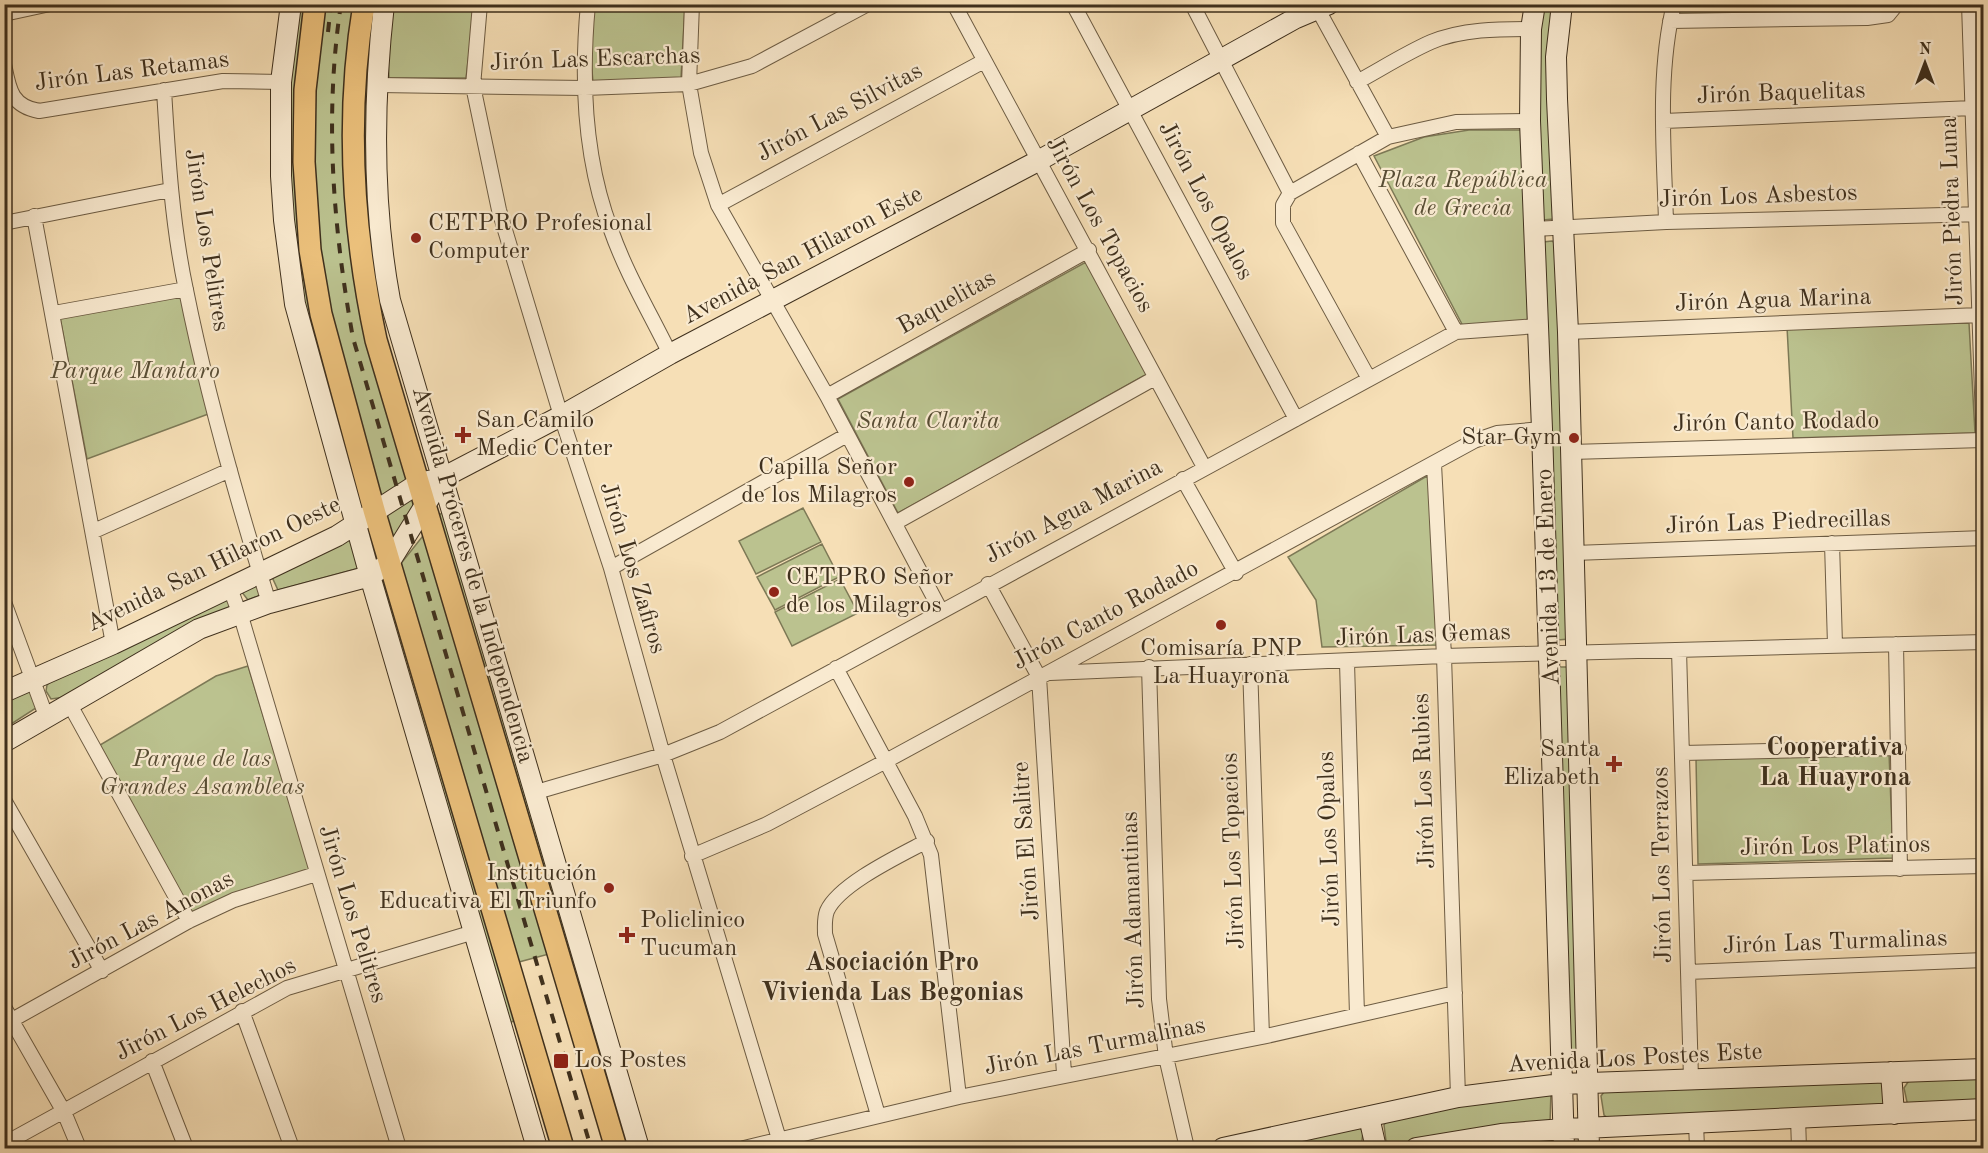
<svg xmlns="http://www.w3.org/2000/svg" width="1988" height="1153" font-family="'Old Standard TT',serif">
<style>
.green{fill:#bbc28f;stroke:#7d7956;stroke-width:1.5}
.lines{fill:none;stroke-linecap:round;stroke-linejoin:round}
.street-casing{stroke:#6d5c43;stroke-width:16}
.secondary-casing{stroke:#3f301d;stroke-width:22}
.primary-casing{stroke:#3f301d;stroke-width:24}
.street{stroke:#f9ead0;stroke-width:14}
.secondary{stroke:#f9ead0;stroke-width:20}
.primary{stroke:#ebc07b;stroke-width:21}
.rail{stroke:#3f301d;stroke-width:4;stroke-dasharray:10 10;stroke-linecap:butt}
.poi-dot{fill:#8f2418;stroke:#f9ead0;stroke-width:2}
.labels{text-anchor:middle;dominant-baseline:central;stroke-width:4.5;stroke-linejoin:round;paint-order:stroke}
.street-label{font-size:24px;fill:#3f301d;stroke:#f9ead0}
.park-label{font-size:24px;font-style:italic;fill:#584d34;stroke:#f9ead0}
.poi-label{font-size:24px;fill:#3f301d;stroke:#f9ead0;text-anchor:start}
.neighbourhood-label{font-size:26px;font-weight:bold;fill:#3f301d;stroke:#f9ead0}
</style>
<rect width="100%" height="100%" fill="#f6dfb6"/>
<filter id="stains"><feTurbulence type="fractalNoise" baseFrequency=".00333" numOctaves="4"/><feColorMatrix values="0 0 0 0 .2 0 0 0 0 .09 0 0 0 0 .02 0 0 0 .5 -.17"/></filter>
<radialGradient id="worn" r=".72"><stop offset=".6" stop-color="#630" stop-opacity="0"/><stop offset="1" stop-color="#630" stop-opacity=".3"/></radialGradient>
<path class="green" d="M 322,5 L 356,5 L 345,159 L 411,480 L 379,498 L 337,356 L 313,211 L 314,55 Z
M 391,5 L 475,5 L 466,78 L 389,78 L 387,38 Z
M 594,5 L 685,5 L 681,78 L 593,82 L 591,60 Z
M 1543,5 L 1557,5 L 1553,219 L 1543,220 C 1538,148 1534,77 1543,5 Z
M 1681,5 L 1755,5 L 1755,12 L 1679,14 Z
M 298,10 L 306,13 L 325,388 C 315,347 302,304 296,262 C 285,178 287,94 298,10 Z
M 372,10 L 377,12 L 368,238 L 361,116 Z
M 1469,130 L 1521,130 L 1534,321 L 1463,326 L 1374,156 L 1424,137 Z
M 1552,241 L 1557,244 L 1569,639 L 1558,640 L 1543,242 Z
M 1086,262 L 1147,374 L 898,513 L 838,399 Z
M 181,295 L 211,413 L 87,459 L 60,318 Z
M 1969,323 L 1975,433 L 1793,438 L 1787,327 Z
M 1427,476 L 1432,482 L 1438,645 L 1322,647 L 1316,600 L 1288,557 Z
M 413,490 L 418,506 L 392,543 L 382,510 Z
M 803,508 L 821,542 L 756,574 L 739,541 Z
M 445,510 L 587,999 L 578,1002 L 434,520 Z
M 353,532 L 363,567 L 278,590 L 272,577 Z
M 426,532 L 549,954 L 515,963 L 399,566 Z
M 822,544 L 839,577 L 775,610 L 757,577 Z
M 383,569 L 516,1020 L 504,1025 L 375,573 Z
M 840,579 L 858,613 L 792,646 L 775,612 Z
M 255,581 L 261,595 L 248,600 L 241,591 Z
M 226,595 L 230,607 L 65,697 L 51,699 L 46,691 L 47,685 L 54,679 Z
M 248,666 L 310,869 L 243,891 L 190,915 L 100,745 L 216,676 Z
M 1560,667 L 1570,667 L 1578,1062 L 1567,1061 L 1555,670 Z
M 30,689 L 36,708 L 5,728 L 5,698 Z
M 1889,752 L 1893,858 L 1698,864 L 1696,758 Z
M 1983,1076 L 1983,1103 L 1913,1106 L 1907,1102 L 1904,1088 L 1910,1079 Z
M 1877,1080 L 1884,1085 L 1886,1102 L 1881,1107 L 1612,1121 L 1604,1115 L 1601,1096 L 1606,1089 Z
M 1551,1090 L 1550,1123 L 1395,1146 L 1386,1141 L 1384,1125 L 1388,1119 Z
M 1358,1125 L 1363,1132 L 1361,1148 L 1247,1148 Z"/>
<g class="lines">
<g class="street-casing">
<path id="street" d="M 480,4 L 473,86 L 499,210 L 561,416 L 611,568 L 663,755 L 779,1139
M 588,4 C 581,79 584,159 611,230 C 626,273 650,313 670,354
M 692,4 L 689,84 L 701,153 L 718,205 L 827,396 L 941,611
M 954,4 L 1204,467
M 1073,4 L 1296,419
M 1192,4 L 1290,193 L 1283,205 L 1283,223 L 1368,377
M 1315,4 L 1388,137
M 1969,4 L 1984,452
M 4,14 L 50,4
M 1670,21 L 1867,18 L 1888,15 L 1897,4
M 4,64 C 9,89 11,106 39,111 L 223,81 L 281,82
M 1357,82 C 1381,69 1406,53 1431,42 C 1462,29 1498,29 1531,29
M 379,85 L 585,88 L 689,84 L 752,66 L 868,4
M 164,90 C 168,157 172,224 186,290 C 207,395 237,500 269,603
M 1664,121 L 1973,108
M 1359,153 L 1456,332
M 1290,193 L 1388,137 L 1456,122 L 1530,121
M 718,205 L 984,61
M 34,216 L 113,644
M 1666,222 C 1664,150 1657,74 1674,4
M 4,223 L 170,190
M 1534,229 L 1666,222 L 1984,214
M 54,313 L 186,289
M 1568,332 L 1979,315
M 827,396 L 1089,250
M 1571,452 L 1983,440
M 1434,464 L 1444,656 L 1458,1097
M 1183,479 L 1236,573
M 895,523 L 1155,378
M 94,531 L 230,470
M 1832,543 L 1835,645
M 1574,553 L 1984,538
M 611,568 L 847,435
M 988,584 L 1039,677 L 1064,1074
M 230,588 L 243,623 L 399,1148
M 4,602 L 46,716
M 1896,644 L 1900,869
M 1679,650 L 1691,1079
M 1347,662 L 1357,1015
M 1250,664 L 1262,1037
M 1149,667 L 1159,999 L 1166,1057 L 1187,1148
M 836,668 L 915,816 L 931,855 L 959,1097
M 1050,673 L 1444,656 L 1984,642
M 69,703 L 189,921
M 1683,753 L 1899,748
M 533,793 L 663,755 L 720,732 L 1456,332 L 1538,326
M 4,800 L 102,971
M 692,856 L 767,824 L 886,761 L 1474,441 L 1497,433 L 1542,429
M 1687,873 L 1984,866
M 1688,972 L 1984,960
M 4,1007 L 64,1112 L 79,1148
M 242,1011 L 292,1148
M 12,1020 L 189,921 L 234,900 L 316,874
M 152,1061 L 186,1148
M 878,1115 L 825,934 C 825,926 824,919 827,911 C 839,884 901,855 927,841
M 1798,1118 L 1799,1148
M 1696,1123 L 1697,1148
M 4,1144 L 287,988 L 474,932
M 744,1148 L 959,1097 L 1262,1037 L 1455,993"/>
</g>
<g class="secondary-casing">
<path id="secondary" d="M 291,4 L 281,82 L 281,176 L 284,220 L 295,304 L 370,576 L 537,1148
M 384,4 C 373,102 372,203 390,300 L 639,1148
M 1535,4 L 1531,29 L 1530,121 L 1542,429 L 1564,1148
M 1562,4 L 1556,57 L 1557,99 L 1568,332 L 1589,1148
M 4,692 L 113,644 L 337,536 L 419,483 L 433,480
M 4,742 L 199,629 L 269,603 L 370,576 L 389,563 L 442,478 L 561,416 L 670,354 L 1038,161 L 1296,18 L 1329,4
M 1891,1072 L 1894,1114
M 1369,1117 L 1376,1148
M 1223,1148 L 1458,1097 L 1561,1084 L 1984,1069
M 1416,1148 L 1501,1134 L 1563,1129 L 1984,1109"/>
</g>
<g class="primary-casing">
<path id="primary" d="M 315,4 L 305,90 L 304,162 L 310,250 L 321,314 L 374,510 L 563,1148
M 364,4 C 345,118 352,228 376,340 L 616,1148"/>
</g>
<use href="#street" class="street"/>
<use href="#secondary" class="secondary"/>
<use href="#primary" class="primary"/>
<path class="rail" d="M 341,4 C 324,116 333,227 353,338 L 591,1148
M 328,32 L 331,4"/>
</g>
<g class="poi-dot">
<circle cx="416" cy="238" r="6"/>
<path d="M460 426h6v6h6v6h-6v6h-6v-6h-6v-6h6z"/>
<circle cx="1574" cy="438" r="6"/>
<circle cx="909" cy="482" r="6"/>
<circle cx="774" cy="592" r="6"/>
<circle cx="1221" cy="625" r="6"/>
<path d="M1611 755h6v6h6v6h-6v6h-6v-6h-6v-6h6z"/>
<circle cx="609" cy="888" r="6"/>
<path d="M624 926h6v6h6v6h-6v6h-6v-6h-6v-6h6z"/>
<rect x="553" y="1053" width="16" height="16" rx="3"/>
</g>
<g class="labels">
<g class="street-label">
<text transform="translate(595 60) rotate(-2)">Jirón Las Escarchas</text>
<text transform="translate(132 72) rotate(-7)">Jirón Las Retamas</text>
<text transform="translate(1781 94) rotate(-2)">Jirón Baquelitas</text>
<text transform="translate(840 113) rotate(-28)">Jirón Las Silvitas</text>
<text transform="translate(1758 197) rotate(-2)">Jirón Los Asbestos</text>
<text transform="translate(1205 201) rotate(62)">Jirón Los Opalos</text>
<text transform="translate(1953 211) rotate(-92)">Jirón Piedra Luna</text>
<text transform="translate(1099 225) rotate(61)">Jirón Los Topacios</text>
<text transform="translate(206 240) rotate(81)">Jirón Los Pelitres</text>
<text transform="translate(803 256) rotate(-28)">Avenida San Hilaron Este</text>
<text transform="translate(1773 301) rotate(-2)">Jirón Agua Marina</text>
<text transform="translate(947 303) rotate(-29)">Baquelitas</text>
<text transform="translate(1776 423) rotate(-1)">Jirón Canto Rodado</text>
<text transform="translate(1074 512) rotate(-28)">Jirón Agua Marina</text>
<text transform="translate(1778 523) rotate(-2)">Jirón Las Piedrecillas</text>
<text transform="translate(214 565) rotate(-26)">Avenida San Hilaron Oeste</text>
<text transform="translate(632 568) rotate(73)">Jirón Los Zafiros</text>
<text transform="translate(472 575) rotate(74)">Avenida Próceres de la Independencia</text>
<text transform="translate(1549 577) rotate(-92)">Avenida 13 de Enero</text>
<text transform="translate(1106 616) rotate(-28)">Jirón Canto Rodado</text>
<text transform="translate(1423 636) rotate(-2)">Jirón Las Gemas</text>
<text transform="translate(1425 781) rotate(-92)">Jirón Los Rubies</text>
<text transform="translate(1330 839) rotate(-92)">Jirón Los Opalos</text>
<text transform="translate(1027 841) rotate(-94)">Jirón El Salitre</text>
<text transform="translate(1835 847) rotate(-1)">Jirón Los Platinos</text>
<text transform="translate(1234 851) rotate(-92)">Jirón Los Topacios</text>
<text transform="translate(1663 865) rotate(-91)">Jirón Los Terrazos</text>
<text transform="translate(1134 910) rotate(-92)">Jirón Adamantinas</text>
<text transform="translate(352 914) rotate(73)">Jirón Los Pelitres</text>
<text transform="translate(151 921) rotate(-28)">Jirón Las Anonas</text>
<text transform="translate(1835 943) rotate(-2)">Jirón Las Turmalinas</text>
<text transform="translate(206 1010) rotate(-27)">Jirón Los Helechos</text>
<text transform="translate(1095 1047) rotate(-11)">Jirón Las Turmalinas</text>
<text transform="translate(1635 1059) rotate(-3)">Avenida Los Postes Este</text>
</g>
<g class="park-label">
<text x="1463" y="181">Plaza República<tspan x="1463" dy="28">de Grecia</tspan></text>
<text x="135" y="372">Parque Mantaro</text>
<text x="928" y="422">Santa Clarita</text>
<text x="202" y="760">Parque de las<tspan x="202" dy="28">Grandes Asambleas</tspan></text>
</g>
<g class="poi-label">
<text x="428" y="224">CETPRO Profesional<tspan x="428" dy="28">Computer</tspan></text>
<text x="476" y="421">San Camilo<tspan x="476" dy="28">Medic Center</tspan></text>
<text x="1562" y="438" text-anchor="end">Star Gym</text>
<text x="897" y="468" text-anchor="end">Capilla Señor<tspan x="897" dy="28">de los Milagros</tspan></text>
<text x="786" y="578">CETPRO Señor<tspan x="786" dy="28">de los Milagros</tspan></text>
<text x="1221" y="649" text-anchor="middle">Comisaría PNP<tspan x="1221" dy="28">La Huayrona</tspan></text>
<text x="1600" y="750" text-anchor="end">Santa<tspan x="1600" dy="28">Elizabeth</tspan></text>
<text x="597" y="874" text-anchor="end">Institución<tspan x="597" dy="28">Educativa El Triunfo</tspan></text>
<text x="640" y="921">Policlinico<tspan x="640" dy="28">Tucuman</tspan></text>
<text x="574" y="1061">Los Postes</text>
</g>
<g class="neighbourhood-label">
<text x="1835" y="748">Cooperativa<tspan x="1835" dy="30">La Huayrona</tspan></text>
<text x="892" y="963">Asociación Pro<tspan x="892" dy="30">Vivienda Las Begonias</tspan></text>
</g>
</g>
<rect width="1988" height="1153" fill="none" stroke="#f6dfb6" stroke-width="24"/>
<rect x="6" y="6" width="1976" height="1141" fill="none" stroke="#3f301d" stroke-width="3"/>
<rect x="12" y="12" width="1964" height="1129" fill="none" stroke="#3f301d" stroke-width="1.5"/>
<g transform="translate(1925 63)" stroke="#f9ead0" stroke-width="4.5" paint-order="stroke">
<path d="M0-4.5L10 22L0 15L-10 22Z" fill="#3f301d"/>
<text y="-9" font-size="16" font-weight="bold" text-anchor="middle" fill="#3f301d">N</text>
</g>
<rect width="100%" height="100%" filter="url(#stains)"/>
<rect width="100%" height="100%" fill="url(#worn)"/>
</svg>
